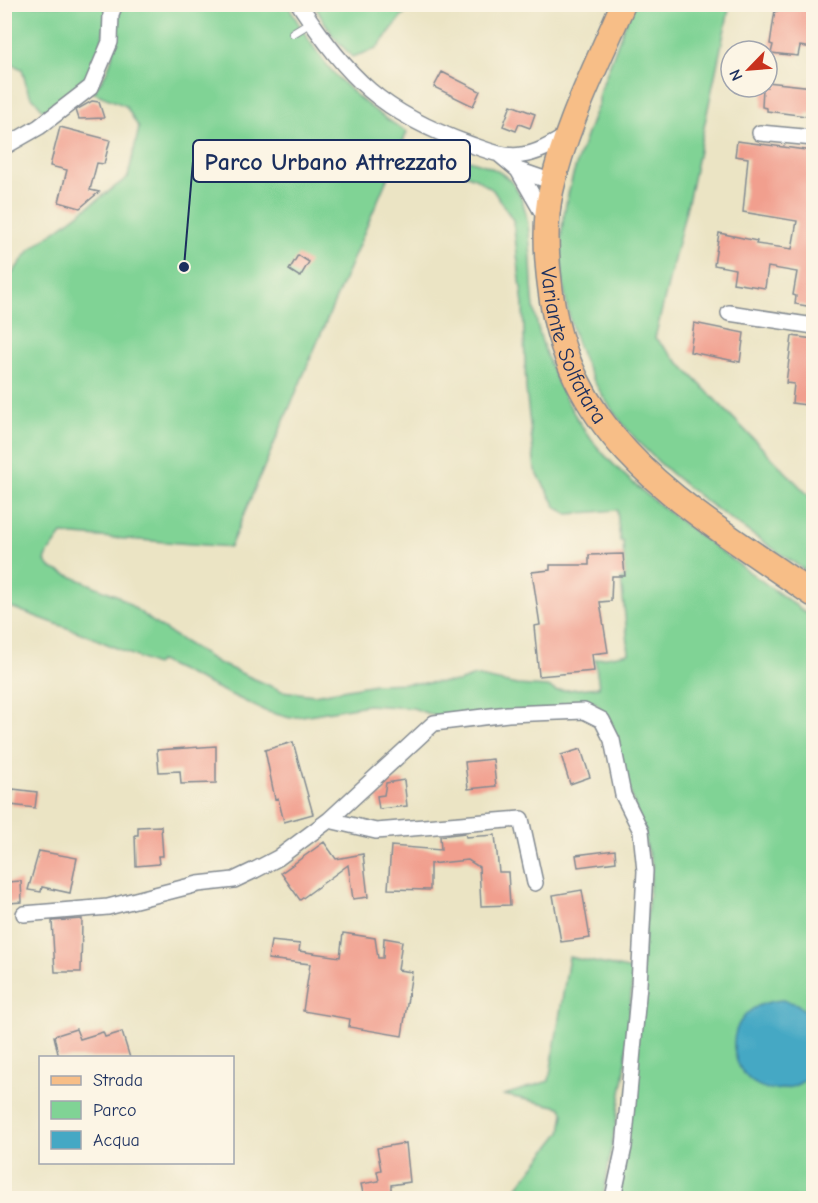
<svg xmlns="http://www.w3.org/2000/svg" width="818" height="1203" font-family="'Comic Neue',sans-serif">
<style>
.green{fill:#80d395;stroke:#4e817a;stroke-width:1.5}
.water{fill:#45a8c4;stroke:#306c91;stroke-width:1.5}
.building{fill:#f19f8e}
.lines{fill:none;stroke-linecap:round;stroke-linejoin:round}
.service-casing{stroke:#838a91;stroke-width:10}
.minor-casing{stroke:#838a91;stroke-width:18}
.primary-casing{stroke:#838a91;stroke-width:27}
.service{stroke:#fff;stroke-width:8}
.minor{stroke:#fff;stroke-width:15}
.primary{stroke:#f7be87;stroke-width:24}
.labels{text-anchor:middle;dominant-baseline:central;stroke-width:5;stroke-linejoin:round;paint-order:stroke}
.street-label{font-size:22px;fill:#1b2f5e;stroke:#fcf5e5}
.leader{fill:none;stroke:#1b2f5e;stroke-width:2}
.callout-dot{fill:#1b2f5e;stroke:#fcf5e5;stroke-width:2}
.callout{fill:#fcf5e5;stroke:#1b2f5e;stroke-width:2}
.callout-label{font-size:24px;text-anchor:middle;font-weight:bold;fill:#1b2f5e}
</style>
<rect width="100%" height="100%" fill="#fcf5e5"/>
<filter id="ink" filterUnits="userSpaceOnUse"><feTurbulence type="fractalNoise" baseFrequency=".0167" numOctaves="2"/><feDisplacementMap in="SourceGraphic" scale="12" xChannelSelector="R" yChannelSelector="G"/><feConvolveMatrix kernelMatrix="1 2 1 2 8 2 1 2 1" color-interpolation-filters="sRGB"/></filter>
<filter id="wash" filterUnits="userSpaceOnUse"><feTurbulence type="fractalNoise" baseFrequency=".008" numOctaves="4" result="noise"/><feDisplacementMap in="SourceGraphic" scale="24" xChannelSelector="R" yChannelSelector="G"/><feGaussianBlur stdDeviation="1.35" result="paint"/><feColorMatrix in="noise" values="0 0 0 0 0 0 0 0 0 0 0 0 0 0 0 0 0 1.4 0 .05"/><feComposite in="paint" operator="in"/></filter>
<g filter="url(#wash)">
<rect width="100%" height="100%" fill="#ebe4c4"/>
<path class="green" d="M 5,5 L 108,5 L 102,41 L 90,81 L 48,116 L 28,92 L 22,69 L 5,61 Z
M 120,5 L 288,5 C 321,65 348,96 407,132 L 230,547 L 62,534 L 48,553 L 45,561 L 51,568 L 118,596 L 160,627 L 218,663 L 282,691 L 314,695 L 375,684 L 458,682 L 475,676 L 517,685 L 548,687 L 556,691 L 599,687 L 595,659 L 629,653 L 621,579 L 625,578 L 623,541 L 620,541 L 617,510 L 568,514 L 557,508 L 535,470 L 526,389 L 523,305 L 513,220 L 493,190 L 475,178 L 445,166 L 434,155 L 435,152 C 461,159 495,162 513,184 C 535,211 529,272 534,307 C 540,351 567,409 594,443 C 622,477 658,504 692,530 C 732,560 773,589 813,618 L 813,1198 L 618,1198 L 652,865 L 608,717 L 595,702 L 589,707 L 437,717 L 413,708 L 368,705 L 290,718 L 265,711 L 160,661 L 155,665 L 89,636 L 5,605 L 4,284 L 30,250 L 128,177 L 139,128 L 126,106 L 92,92 C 119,64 113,39 120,5 Z
M 314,5 L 411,5 L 376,49 L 352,57 L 333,36 Z
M 632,5 L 730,5 L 690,193 L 655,338 L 813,500 L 813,576 C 709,503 589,438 566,301 C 561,273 559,243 564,215 C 570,176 585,139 599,102 L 599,94 Z
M 569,957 L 633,970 L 625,1070 L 603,1198 L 509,1198 L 561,1132 L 564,1113 L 560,1107 L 504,1095 L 549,1081 Z"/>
<path class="water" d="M 782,1000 L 797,1004 L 813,1018 L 813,1072 C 808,1079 800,1084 791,1087 C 730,1106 705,1006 782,1000 Z"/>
<g id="blocks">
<path class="building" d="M 778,4 L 813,8 L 813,48 L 800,46 L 798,56 L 771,53 L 773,45 L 770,44 L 775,10 L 777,11 Z
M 442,72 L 480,91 L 473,106 L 434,87 Z
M 767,82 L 813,87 L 813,114 L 807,113 L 806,116 L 767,111 L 767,108 L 762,107 L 763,87 L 767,87 Z
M 92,101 L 99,102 L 104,118 L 79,119 L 76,110 Z
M 511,105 L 535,114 L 530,128 L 519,124 L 516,131 L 503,126 Z
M 60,127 L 110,140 L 104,164 L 97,163 L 90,190 L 99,192 L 80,208 L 59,202 L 67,170 L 50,166 Z
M 737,141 L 813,151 L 813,307 L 795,304 L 796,296 L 793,295 L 797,272 L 768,267 L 765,288 L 733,283 L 735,269 L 714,265 L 719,233 L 757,241 L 756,244 L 792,249 L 797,221 L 743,212 L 748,158 L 735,156 Z
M 298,255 L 309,262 L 300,277 L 289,270 Z
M 694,323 L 744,333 L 740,362 L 690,352 Z
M 792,336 L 813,339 L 813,406 L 792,403 L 794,384 L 786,383 Z
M 623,554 L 625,576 L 612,576 L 611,601 L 600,602 L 608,652 L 592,654 L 594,671 L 539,676 L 534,626 L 540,625 L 532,572 L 550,570 L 550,565 L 589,565 L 589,555 Z
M 293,742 L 313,814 L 284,822 L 278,798 L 275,799 L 265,750 Z
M 216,746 L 216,783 L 181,784 L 180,771 L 159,772 L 157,750 Z
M 581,749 L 590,777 L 570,784 L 561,755 Z
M 493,759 L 496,786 L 468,789 L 465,762 Z
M 404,780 L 407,806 L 379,809 L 377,796 L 384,795 L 386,783 Z
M 13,789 L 37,792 L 35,808 L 11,805 Z
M 161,826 L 163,856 L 158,856 L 159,864 L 136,866 L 135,835 L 138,835 L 138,827 Z
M 465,833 L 466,837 L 495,835 L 499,872 L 508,872 L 510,905 L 481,906 L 479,867 L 468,860 L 430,864 L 430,890 L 388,889 L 391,846 L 441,850 L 440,836 Z
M 324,842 L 336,859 L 363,854 L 368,897 L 353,899 L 348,865 L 300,900 L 281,873 Z
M 615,850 L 616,862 L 578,867 L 576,855 Z
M 39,851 L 77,858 L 70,893 L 42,887 L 41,892 L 28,890 Z
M 21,881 L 22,902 L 9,903 L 7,882 Z
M 582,890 L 590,938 L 561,942 L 553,895 Z
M 82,919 L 81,972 L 55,972 L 52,921 Z
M 343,933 L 375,938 L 378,958 L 383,958 L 384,938 L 402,941 L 398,970 L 412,972 L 402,1036 L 349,1027 L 350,1019 L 303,1011 L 310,964 L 268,959 L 271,941 L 300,944 L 299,951 L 340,957 Z
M 76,1029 L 80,1039 L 103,1032 L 105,1037 L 122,1032 L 130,1058 L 59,1058 L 54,1036 Z
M 406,1143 L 410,1182 L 391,1185 L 391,1198 L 364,1198 L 361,1184 L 379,1181 L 377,1171 L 381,1170 L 377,1148 Z"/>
</g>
</g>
<g filter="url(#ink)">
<use href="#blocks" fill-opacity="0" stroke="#838a91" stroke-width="1.5"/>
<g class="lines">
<g class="service-casing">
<path id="service" d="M 293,33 L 311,22"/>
</g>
<g class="minor-casing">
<path id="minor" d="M 299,4 C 350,80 381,112 469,144 C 486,150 504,158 522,155 C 539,153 554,143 568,135
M 760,133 L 814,138
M 4,147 L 39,127 L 91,87 L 110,42 L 111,14 L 115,4
M 500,155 L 518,170 L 546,219
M 518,170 L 553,182
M 729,313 L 814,326
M 329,820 L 376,831 L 521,819 L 535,883
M 24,914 L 108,907 L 198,884 L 234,880 L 255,870 L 278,858 L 329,820 L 434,723 L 508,714 L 584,711 L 602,720 L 612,740 L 623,795 L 641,831 L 645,871 L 639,985 L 624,1147 L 613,1198"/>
</g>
<g class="primary-casing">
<g id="primary">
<path id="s1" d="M 623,4 C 597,65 565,127 551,191 C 544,222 546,255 550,286 C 568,446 694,511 814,595"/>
</g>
</g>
<use href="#service" class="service"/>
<use href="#minor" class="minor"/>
<use href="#primary" class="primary"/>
</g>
</g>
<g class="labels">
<g class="street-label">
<text stroke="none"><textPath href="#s1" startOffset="360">Variante Solfatara</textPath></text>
</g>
</g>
<path class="leader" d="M184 267L193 161"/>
<circle class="callout-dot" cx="184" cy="267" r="6"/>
<rect class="callout" x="193" y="140" width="277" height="42" rx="6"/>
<g class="callout-label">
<text x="331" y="170">Parco Urbano Attrezzato</text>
</g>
<rect width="818" height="1203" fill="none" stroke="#fcf5e5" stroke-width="24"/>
<rect x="39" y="1056" width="195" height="108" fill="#fcf5e5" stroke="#a2a6af" stroke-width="1.5"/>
<rect x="51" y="1076" width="30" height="9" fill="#f7be87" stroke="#a2a6af" stroke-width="1.5"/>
<text x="93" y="1086" font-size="18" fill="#1b2f5e">Strada</text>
<rect x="51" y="1101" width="30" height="18" fill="#80d395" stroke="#a2a6af" stroke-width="1.5"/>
<text x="93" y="1116" font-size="18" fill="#1b2f5e">Parco</text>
<rect x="51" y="1131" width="30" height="18" fill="#45a8c4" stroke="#a2a6af" stroke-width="1.5"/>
<text x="93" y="1146" font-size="18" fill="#1b2f5e">Acqua</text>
<g transform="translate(749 69) rotate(245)"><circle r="28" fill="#fcf5e5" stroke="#a2a6af" stroke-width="1.5"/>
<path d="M0-4.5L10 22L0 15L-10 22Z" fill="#c8321e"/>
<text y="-9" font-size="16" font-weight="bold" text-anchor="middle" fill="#1b2f5e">N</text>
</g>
</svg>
